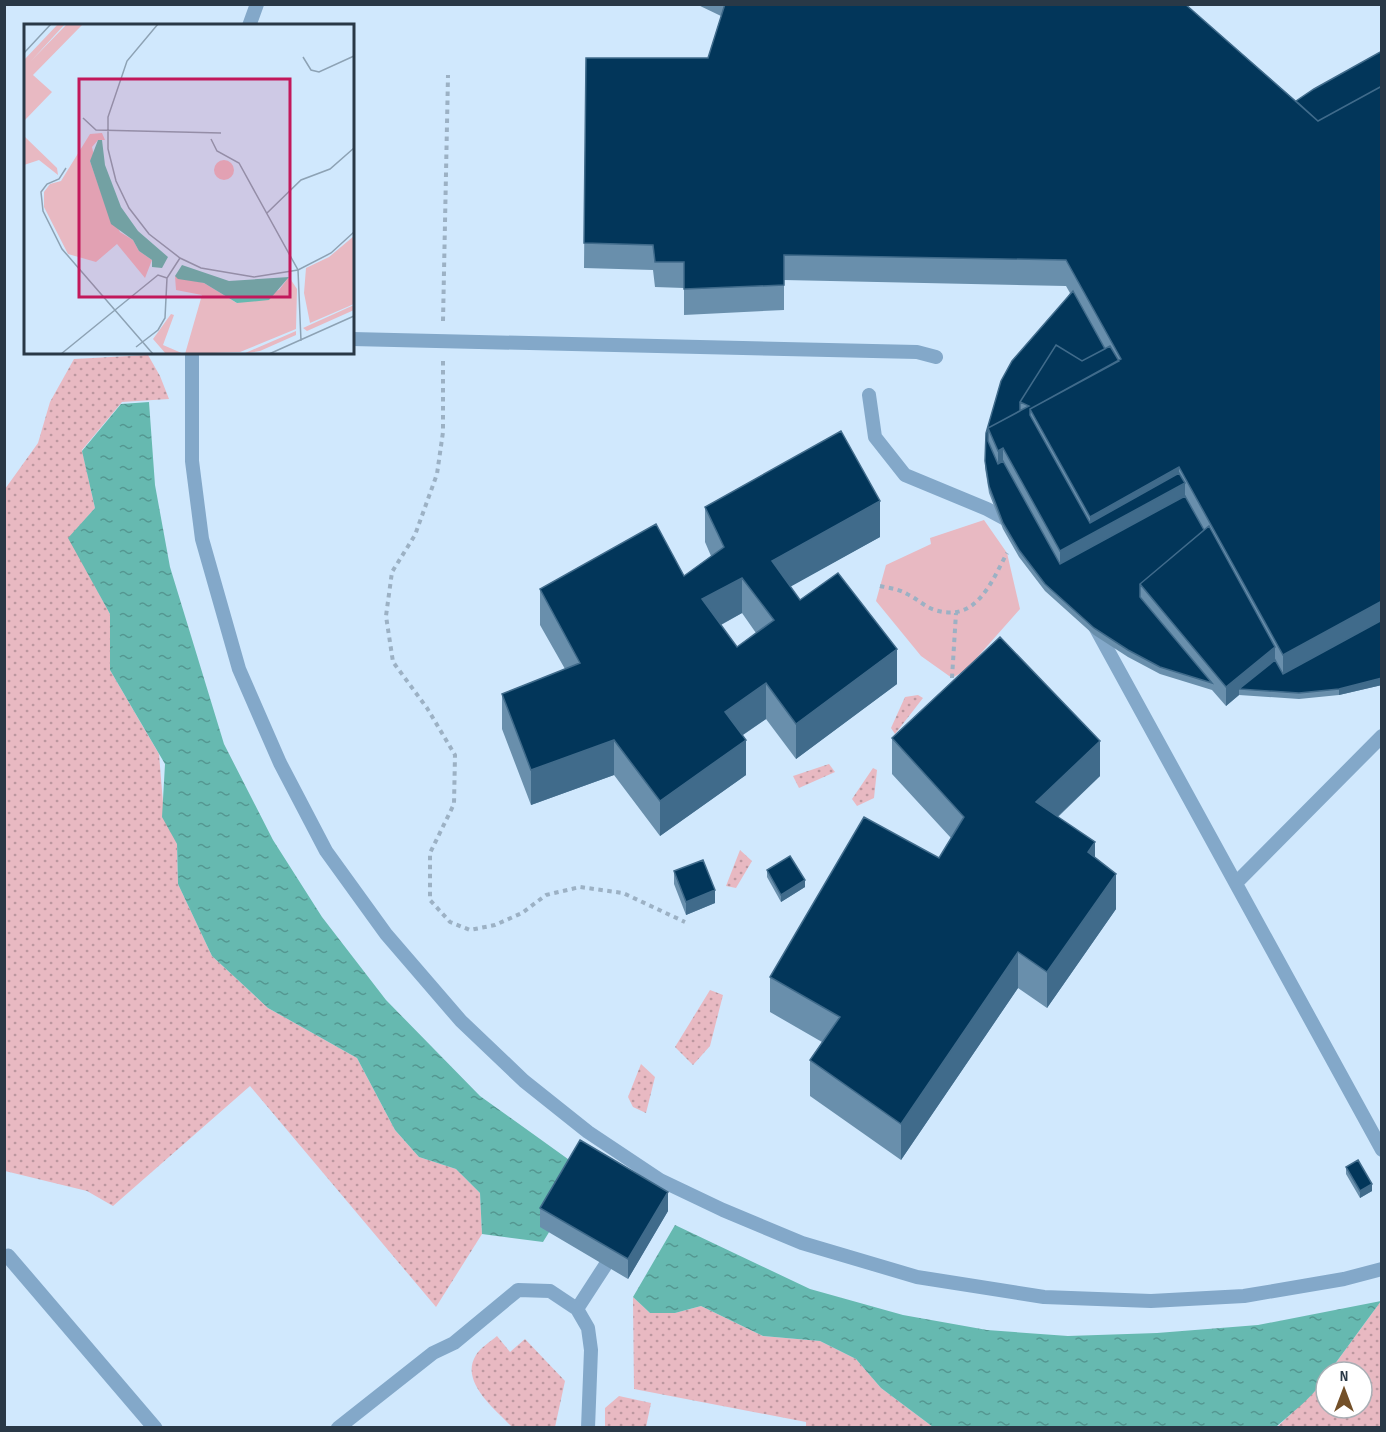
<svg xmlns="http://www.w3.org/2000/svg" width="1386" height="1432" font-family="'Sofia Sans Condensed',sans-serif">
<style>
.grass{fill:url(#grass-dots)}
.park{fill:#e8b9c2}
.water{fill:url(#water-ripples)}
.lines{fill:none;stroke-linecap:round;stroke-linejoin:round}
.path{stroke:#9cb1c4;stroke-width:4;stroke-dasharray:4.5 4.5;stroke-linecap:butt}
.service{stroke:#83a8c9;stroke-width:14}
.minor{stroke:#83a8c9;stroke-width:15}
.wall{fill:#698fac;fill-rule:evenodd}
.shaded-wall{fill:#406b8b}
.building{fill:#02365a;stroke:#406b8b;stroke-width:1.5;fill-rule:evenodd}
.inset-road{fill:none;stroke:#8da2b4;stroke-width:1.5}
.view{fill:#c2185b;fill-opacity:0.15;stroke:#c2185b;stroke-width:3}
.inset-edge{fill:none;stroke:#293846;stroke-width:3}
</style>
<defs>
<pattern id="grass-dots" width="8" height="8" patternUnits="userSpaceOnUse" patternTransform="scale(1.5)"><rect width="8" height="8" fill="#e8b9c2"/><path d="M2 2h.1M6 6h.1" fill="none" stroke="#bc979f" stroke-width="1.8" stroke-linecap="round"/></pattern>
<pattern id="water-ripples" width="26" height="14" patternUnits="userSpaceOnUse" patternTransform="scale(1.5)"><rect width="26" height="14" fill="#66b9b0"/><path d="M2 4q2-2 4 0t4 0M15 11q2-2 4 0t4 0" fill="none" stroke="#549791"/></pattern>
</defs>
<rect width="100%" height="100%" fill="#d0e8fd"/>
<path class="grass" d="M 148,355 L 160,376 L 169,399 L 122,402 L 82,450 L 95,508 L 69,538 L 110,614 L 110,670 L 159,754 L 163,803 L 177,844 L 178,884 L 212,956 L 268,1008 L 357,1058 L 395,1130 L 419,1157 L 456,1169 L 480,1193 L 482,1234 L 436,1307 L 250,1086 L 113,1206 L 87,1191 L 5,1171 L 5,489 L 38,443 L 50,402 L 74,359 Z
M 918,695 L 923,698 L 895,734 L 891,728 L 905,697 Z
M 829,764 L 835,772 L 799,788 L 793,776 Z
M 873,768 L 877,770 L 874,798 L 857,806 L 852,799 Z
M 740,850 L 752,861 L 736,888 L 726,886 Z
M 710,990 L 723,995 L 710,1046 L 693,1065 L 675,1047 Z
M 641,1064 L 655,1077 L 646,1113 L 633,1107 L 628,1097 Z
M 633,1297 L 650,1313 L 675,1313 L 701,1306 L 763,1336 L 820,1341 L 856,1359 L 881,1388 L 933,1427 L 806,1427 L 806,1422 L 634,1389 Z
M 1381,1301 L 1381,1427 L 1276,1428 L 1315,1391 L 1326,1376 L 1326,1408 L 1362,1408 L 1362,1372 L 1329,1372 Z
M 497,1336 L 510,1352 L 525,1339 L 565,1381 L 555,1427 L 512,1427 C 496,1410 459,1382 476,1355 C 480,1348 490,1342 497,1336 Z
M 619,1396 L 651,1403 L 646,1427 L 605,1427 L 605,1408 Z"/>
<path class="park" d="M 984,520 L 1007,553 L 1020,609 L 966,670 L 952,678 L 921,656 L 876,601 L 886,565 L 931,544 L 930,538 Z"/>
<path class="water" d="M 149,402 L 155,485 L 170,567 L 224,744 L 273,840 L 322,917 L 386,1000 L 480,1096 L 586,1172 L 543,1242 L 482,1234 L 480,1193 L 456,1169 L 419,1157 L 395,1130 L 357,1058 L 268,1008 L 212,956 L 178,884 L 177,844 L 162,817 L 165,764 L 110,670 L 110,614 L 68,538 L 95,508 L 82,451 L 121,404 Z
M 675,1225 L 810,1289 L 903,1315 L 987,1330 L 1068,1336 L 1157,1333 L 1258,1325 L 1381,1301 L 1329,1372 L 1326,1372 C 1324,1389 1289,1415 1276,1427 L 933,1427 L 881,1388 L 856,1359 L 820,1341 L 763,1336 L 701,1306 L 675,1313 L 650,1313 L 633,1297 Z"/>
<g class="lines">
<path class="path" d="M 443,321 L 448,75
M 443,361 L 443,432 L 437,474 L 415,535 L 392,572 L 386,616 L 393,662 L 427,708 L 455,755 L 454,804 L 430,853 L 430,900 L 450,922 L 470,930 L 495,925 L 522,913 L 546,895 L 580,887 L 623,893 L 685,922
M 880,586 C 889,588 899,589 907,594 C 916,598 925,607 935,610 C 976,623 991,583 1007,553
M 952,678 L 956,613"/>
<path class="service" d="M 249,26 L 257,4
M 352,339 L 917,352 L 936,357
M 192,352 L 192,461 L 202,539 L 239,669 L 280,763 L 326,851 L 386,934 L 461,1021 L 524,1081 L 588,1132 L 660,1180 L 723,1210 L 802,1243 L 917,1277 L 1044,1297 L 1151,1301 L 1244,1296 L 1344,1279 L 1382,1269
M 869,395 L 875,437 L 905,475 L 987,509 L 1013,523
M 1094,625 L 1382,1150
M 1236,883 L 1382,736
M 338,1428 L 433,1353 L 454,1343 L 518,1290 L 550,1291 L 577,1309
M 588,1428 L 591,1350 L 588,1328 L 577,1309 L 614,1252"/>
<path class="minor" d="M 8,1256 L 155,1428"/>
</g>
<path class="wall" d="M 696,4 L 1185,4 L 1296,101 L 1382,51 L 1382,685 L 1339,695 L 1299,699 L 1239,695 L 1226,706 L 1212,690 L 1160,674 L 1128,657 L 1094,635 L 1045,591 L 1019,557 L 1003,529 L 989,493 L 985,468 L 986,433 L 1070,293 L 1066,286 L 784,280 L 784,310 L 684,315 L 684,288 L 655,287 L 653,270 L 584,268 L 586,58 L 708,58 L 721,16 Z
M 705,507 L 880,537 L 790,586 L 800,600 L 897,684 L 796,759 L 766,719 L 743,735 L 746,775 L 660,836 L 614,775 L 531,805 L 502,729 L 502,694 L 565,669 L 540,625 L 540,589 L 684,576 L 711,556 L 705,542 ZM 742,613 L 756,633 L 737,647 L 721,625 Z
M 892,738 L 1100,776 L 1058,817 L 1095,858 L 1116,909 L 1047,1008 L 1018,988 L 901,1160 L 810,1096 L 810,1060 L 822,1042 L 770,1012 L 770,977 L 939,858 L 951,838 L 892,774 Z
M 767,870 L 805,887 L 781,902 L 767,877 Z
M 674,871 L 715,903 L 686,915 L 674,884 Z
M 1346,1167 L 1372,1191 L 1360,1198 L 1346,1174 Z
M 540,1208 L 668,1211 L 628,1279 L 540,1227 Z"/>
<path class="shaded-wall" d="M 1003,448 L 1003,467 L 998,470 L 998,451 Z
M 1179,467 L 1179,486 L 1185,483 L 1185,502 L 1060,570 L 1060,551 L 1090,535 L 1090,517 Z
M 880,501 L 880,537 L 772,597 L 772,561 Z
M 742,578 L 742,613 L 702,635 L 702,599 Z
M 1382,601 L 1382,627 L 1283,681 L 1283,655 Z
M 1275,647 L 1275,666 L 1239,689 L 1239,695 L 1226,706 L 1226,687 Z
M 897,649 L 897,684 L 796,759 L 796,724 Z
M 1382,678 L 1382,685 L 1339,695 L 1339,689 Z
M 766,683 L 766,719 L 725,747 L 725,712 Z
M 614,740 L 614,775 L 531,805 L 531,770 Z
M 746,740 L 746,775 L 660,836 L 660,801 Z
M 1100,741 L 1100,776 L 1036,837 L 1036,802 Z
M 1095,842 L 1095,878 L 1088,852 Z
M 1116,874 L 1116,909 L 1047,1008 L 1047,972 Z
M 805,880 L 805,887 L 781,902 L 781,895 Z
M 715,890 L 715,903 L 686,915 L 686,902 Z
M 1018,952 L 1018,988 L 901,1160 L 901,1124 Z
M 1372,1184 L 1372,1191 L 1360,1198 L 1360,1191 Z
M 668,1192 L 668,1211 L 628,1279 L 628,1259 Z"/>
<path class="building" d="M 725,4 L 1185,4 L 1318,121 L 1382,86 L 1382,601 L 1283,655 L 1179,467 L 1090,517 L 1030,409 L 1121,359 L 1066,260 L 784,255 L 784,285 L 684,289 L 684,262 L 655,262 L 653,245 L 584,243 L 586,58 L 708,58 Z
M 1382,51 L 1382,86 L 1318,121 L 1296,101 L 1314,89 Z
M 1073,291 L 1105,349 L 1082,361 L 1056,345 L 1020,402 L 1020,411 L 988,428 L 988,441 L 998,464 L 1003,461 L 1060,564 L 1185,496 L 1204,530 L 1140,584 L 1140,597 L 1212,683 L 1160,667 L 1128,650 L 1094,628 L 1045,584 L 1019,550 L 1003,523 L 989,486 L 985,461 L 986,433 L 1001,381 L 1012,361 Z
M 1056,345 L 1082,361 L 1110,346 L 1119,361 L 1030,409 L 1030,415 L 1090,523 L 1179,473 L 1185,483 L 1060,551 L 1003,448 L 998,451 L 988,428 L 1029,406 L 1020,402 Z
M 841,431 L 880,501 L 772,561 L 800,600 L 838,573 L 897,649 L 796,724 L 766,683 L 725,712 L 746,740 L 660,801 L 614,740 L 531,770 L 502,694 L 580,663 L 540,589 L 656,524 L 684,576 L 724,547 L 705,507 ZM 742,578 L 774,620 L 737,647 L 702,599 Z
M 1209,526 L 1275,647 L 1226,687 L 1140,584 Z
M 1382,620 L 1382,678 L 1339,689 L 1299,693 L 1239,689 L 1275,660 L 1283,674 Z
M 1000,637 L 1100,741 L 1036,802 L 1095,842 L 1088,852 L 1116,874 L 1047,972 L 1018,952 L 901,1124 L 810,1060 L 840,1017 L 770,977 L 864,817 L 939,858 L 964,817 L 892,738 Z
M 790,856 L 805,880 L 781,895 L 767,870 Z
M 703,860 L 715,890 L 686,902 L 674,871 Z
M 580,1140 L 668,1192 L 628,1259 L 540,1208 Z
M 1358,1160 L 1372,1184 L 1360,1191 L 1346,1167 Z"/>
<g transform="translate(24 24)">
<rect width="330" height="330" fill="#d0e8fd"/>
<path d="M 34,0 L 41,0 L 7,37 L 43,0 L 59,0 L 9,51 L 28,68 L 0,97 L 0,36 ZM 78,109 L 81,116 L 74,116 L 68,123 L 70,132 L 66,137 L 82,183 L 96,208 L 109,216 L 115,227 L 128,236 L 121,254 L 93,220 L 72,238 L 44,230 L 20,183 L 20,168 L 26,160 L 37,157 L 66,110 ZM 0,112 L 33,144 L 34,151 L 15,136 L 0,141 ZM 330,212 L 330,280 L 286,299 L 280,269 L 282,244 L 305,233 ZM 151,252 L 180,259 L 213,279 L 255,266 L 265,253 L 273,265 L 272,305 L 216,328 L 161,330 L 178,271 L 152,266 ZM 330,281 L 330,286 L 283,307 L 279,304 ZM 147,290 L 150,291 L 139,321 L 160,330 L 142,330 L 129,315 ZM 272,307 L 272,311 L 236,327 L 219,330 Z" fill="#e8b9c2"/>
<path d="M190 146a10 10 0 1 1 20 0a10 10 0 1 1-20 0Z" fill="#e8b9c2"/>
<path d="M 74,116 L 78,116 L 81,141 L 97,183 L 114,207 L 144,233 L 138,244 L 128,243 L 128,236 L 115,227 L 109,216 L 87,200 L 66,137 ZM 158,241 L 205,257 L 265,253 L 245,276 L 213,279 L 180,259 L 154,255 L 151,252 Z" fill="#66b9b0"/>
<path class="inset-road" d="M 134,0 L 103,37 L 84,93 L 84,125 L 92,157 L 105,184 L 125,210 L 156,234 L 177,244 L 230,253 L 274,246 L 307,229 L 330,208M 0,29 L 27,0M 279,33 L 287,46 L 295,48 L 330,32M 59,94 L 72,106 L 197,109M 187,115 L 193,127 L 215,139 L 274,246 L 277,317M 42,144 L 35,155 L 23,160 L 17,168 L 19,187 L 38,225 L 129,330M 243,189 L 277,156 L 306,145 L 330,124M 112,323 L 134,306 L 141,294 L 143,254 L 156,234M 37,330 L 134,251 L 143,254M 245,330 L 330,292"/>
<path class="view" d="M 55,55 L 266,55 L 266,273 L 55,273 Z"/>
<rect width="330" height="330" class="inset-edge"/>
</g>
<rect width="1386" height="1432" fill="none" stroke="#293846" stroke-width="12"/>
<g transform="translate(1344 1390)"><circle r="28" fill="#ffffff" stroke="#a9afb5" stroke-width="1.5"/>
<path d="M0-4.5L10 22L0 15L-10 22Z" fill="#735029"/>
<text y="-9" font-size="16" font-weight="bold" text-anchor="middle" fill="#293846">N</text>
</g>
</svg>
